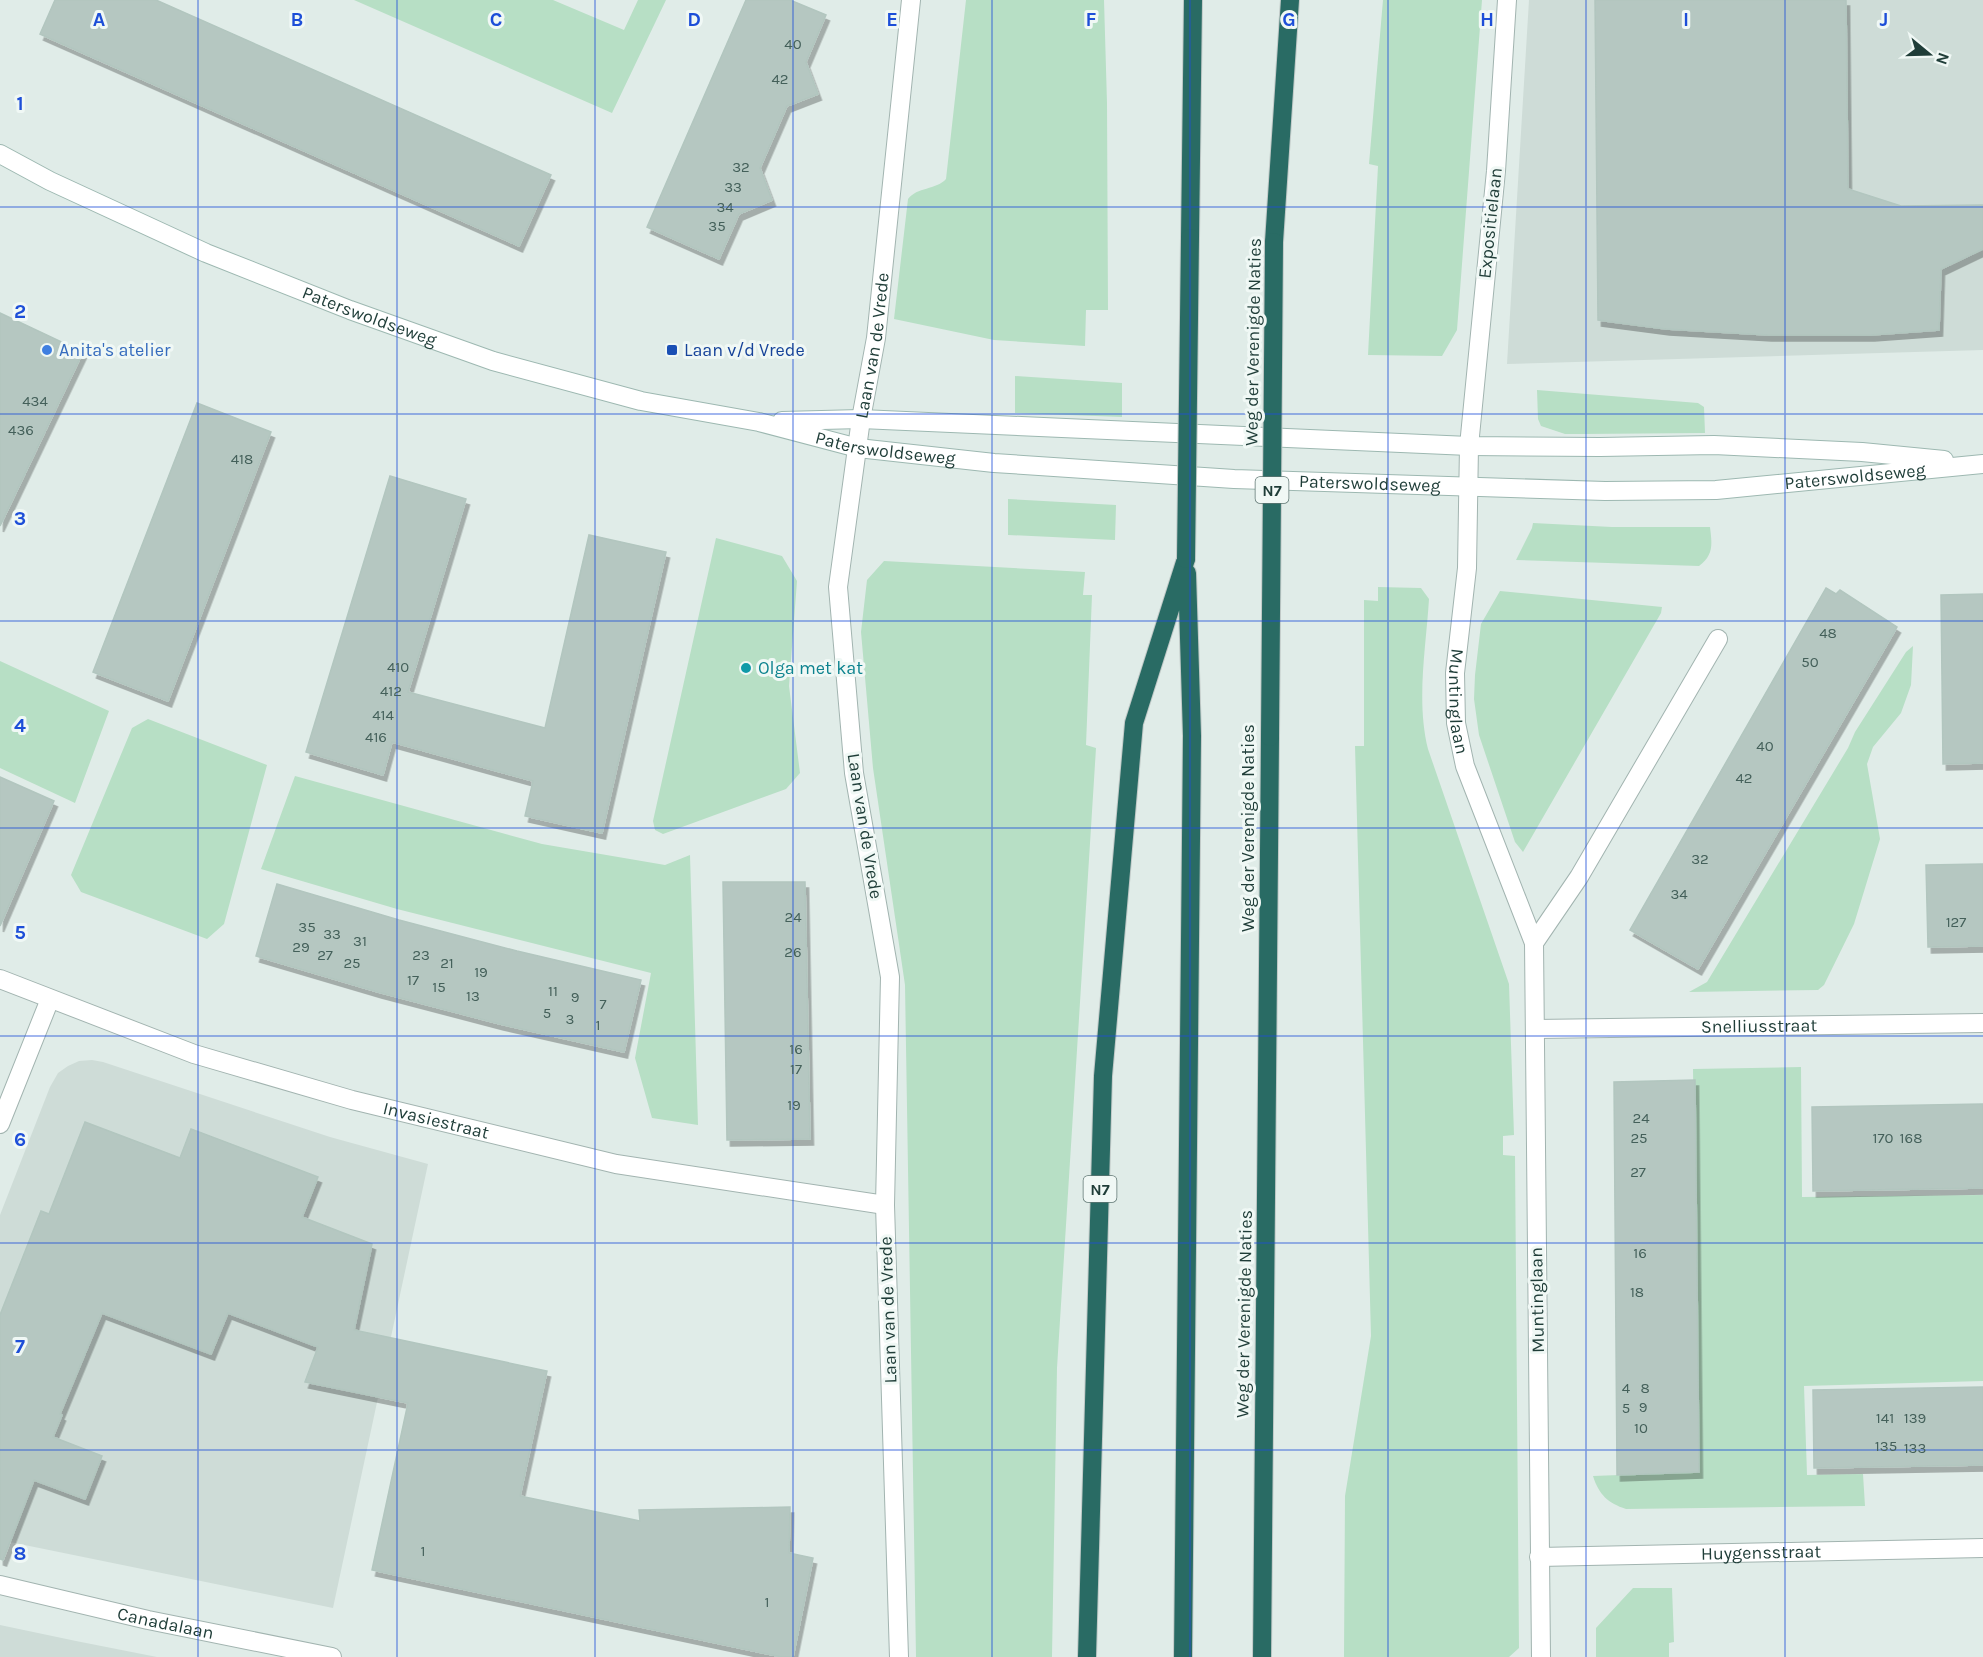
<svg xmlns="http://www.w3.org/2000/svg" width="1983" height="1657" font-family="Karla,sans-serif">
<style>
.built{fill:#cedcd7}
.green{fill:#b7dfc5}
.building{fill:#b5c7c1;stroke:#b2c6bf;stroke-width:1.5;filter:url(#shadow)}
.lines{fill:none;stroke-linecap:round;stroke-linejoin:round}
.street-casing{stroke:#a2b4b0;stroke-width:20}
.secondary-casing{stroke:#9db8b1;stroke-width:20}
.highway-casing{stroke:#c0c9c7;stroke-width:20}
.street{stroke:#fff;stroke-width:18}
.secondary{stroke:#fff;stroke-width:18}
.highway{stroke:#296b64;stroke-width:18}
.highway-bridge-casing{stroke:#c0c9c7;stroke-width:20;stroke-linecap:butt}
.highway-bridge{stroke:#296b64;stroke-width:18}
.grid{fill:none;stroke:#1d4ed8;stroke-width:1.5;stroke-opacity:0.55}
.shop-dot{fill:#3f7fe0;stroke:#f0f8f5;stroke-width:2}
.transit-dot{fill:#1a4fb4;stroke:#f0f8f5;stroke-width:2}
.culture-dot{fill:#0f9aa8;stroke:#f0f8f5;stroke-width:2}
.labels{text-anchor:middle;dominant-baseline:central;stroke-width:6;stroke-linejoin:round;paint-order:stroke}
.number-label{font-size:15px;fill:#44605a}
.shield{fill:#f0f8f5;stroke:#5e7571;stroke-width:1.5}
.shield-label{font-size:16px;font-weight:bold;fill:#1f3d38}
.street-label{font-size:18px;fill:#1f3d38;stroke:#f0f8f5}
.shop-label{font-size:18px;fill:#366cbe;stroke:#f0f8f5;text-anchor:start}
.transit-label{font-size:18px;fill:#164399;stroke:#f0f8f5;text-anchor:start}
.culture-label{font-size:18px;fill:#0d838f;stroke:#f0f8f5;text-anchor:start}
.grid-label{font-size:20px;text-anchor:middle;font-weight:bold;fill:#1d4ed8;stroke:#f0f8f5;stroke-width:6;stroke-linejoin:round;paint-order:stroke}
</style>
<defs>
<filter id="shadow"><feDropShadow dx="3.5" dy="6" stdDeviation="0" flood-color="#0004"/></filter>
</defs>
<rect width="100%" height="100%" fill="#e0ece8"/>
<path class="built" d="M 1529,0 L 1983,0 L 1983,350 L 1507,364 Z
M 92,1060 L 103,1062 L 330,1137 L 428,1164 L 333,1608 L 0,1540 L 0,1215 L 50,1087 L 58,1073 L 68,1066 L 79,1061 Z
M 0,1625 L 76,1641 L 157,1657 L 0,1657 Z"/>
<path class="green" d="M 354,0 L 553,0 L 624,30 L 638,0 L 666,0 L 612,113 Z
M 966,0 L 1104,0 L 1107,103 L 1108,310 L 1086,310 L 1085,346 L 994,340 L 894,319 L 908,199 C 917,187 936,190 946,179 Z
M 1383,0 L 1482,0 L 1457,330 L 1442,356 L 1368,355 L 1378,166 L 1369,164 Z
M 1015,376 L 1122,383 L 1122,417 L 1015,413 Z
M 1537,390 L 1698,403 L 1704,407 L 1705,433 L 1582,434 L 1565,434 L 1541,426 L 1538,419 Z
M 1008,499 L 1116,505 L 1115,540 L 1008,535 Z
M 1533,523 L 1612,527 L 1710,527 C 1712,544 1714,555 1699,566 L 1516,560 L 1532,528 Z
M 716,538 L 782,556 L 797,581 L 789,686 L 800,773 L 786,789 L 663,834 L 655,830 L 653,821 Z
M 884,561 L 1085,572 L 1083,595 L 1092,595 L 1086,745 L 1096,748 L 1057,1368 L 1052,1657 L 916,1657 L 905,985 L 873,768 L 861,632 L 867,580 Z
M 1378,587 L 1421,588 L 1429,599 C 1426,648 1416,701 1428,749 L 1509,984 L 1514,1135 L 1503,1136 L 1503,1155 L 1515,1156 L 1519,1648 L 1509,1657 L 1344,1657 L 1345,1496 L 1371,1336 L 1355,746 L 1364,746 L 1364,600 L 1378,601 Z
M 1500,591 L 1662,607 L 1661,613 L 1523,852 L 1515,842 L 1479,735 L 1474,699 L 1475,675 L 1481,624 Z
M 1913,646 L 1911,685 L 1901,713 L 1873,747 L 1867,764 L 1880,839 L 1854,924 L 1824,985 L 1818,990 L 1689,992 L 1707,982 L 1848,748 L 1855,732 L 1906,652 Z
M 0,661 L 109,711 L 75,803 L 0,768 Z
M 148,719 L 267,765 L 224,924 L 207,939 L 81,892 L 71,875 L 132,728 Z
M 295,776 L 542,844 L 665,865 L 690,855 L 698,1125 L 652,1118 L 635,1058 L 651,973 L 397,909 L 261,869 Z
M 1801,1067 L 1802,1197 L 1983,1195 L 1983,1381 L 1804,1386 L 1807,1475 L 1863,1474 L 1865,1506 L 1626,1509 C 1608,1503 1599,1495 1593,1476 L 1699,1472 L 1693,1069 Z
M 1633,1588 L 1672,1588 L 1674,1642 L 1669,1643 L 1669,1657 L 1596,1657 L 1596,1628 Z"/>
<path class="building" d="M 55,0 L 156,0 L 551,175 L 519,246 L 40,34 Z
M 746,0 L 790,0 L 826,15 L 806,62 L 818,94 L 787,106 L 760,168 L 772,200 L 739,214 L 719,259 L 647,227 Z
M 1595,0 L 1846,0 L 1848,189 L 1901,206 L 1983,205 L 1983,249 L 1941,269 L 1939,330 L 1871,335 L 1768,335 L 1666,329 L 1598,320 Z
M 0,313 L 83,352 L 0,526 Z
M 197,403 L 271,432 L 168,701 L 93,672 Z
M 390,476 L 466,499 L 408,692 L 545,728 L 589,535 L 666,552 L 602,833 L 525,816 L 533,781 L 392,742 L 383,775 L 306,752 Z
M 1826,588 L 1836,594 L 1840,590 L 1897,627 L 1698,969 L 1630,930 Z
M 1983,594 L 1983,763 L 1943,764 L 1941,595 Z
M 0,777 L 54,801 L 0,926 Z
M 1983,864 L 1983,946 L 1928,947 L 1926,865 Z
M 723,882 L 805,882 L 810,1139 L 727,1140 Z
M 277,884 L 399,920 L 517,951 L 641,980 L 624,1052 L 500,1024 L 378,992 L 256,956 Z
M 1695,1080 L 1699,1472 L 1617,1475 L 1614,1082 Z
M 1983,1104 L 1983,1188 L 1813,1191 L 1812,1107 Z
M 85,1122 L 180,1158 L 191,1129 L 318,1177 L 302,1217 L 372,1244 L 354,1330 L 547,1371 L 520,1496 L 640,1521 L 639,1510 L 790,1507 L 789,1553 L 813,1558 L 793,1657 L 782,1657 L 372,1570 L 408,1403 L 305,1382 L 318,1347 L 228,1313 L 211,1354 L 102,1313 L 60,1414 L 62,1415 L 53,1437 L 102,1456 L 85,1499 L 34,1480 L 3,1560 L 0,1559 L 0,1315 L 41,1211 L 49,1214 Z
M 1983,1387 L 1983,1465 L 1814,1468 L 1813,1390 Z"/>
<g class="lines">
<g class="street-casing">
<g id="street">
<path id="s1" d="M 1507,0 L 1496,171 L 1469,446 L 1467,568 L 1455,673 L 1456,723 L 1465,766 L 1534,943"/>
<path id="s2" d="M 0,979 L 194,1054 L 352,1100 L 616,1164 L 885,1205"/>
<path id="s3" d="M 1535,1029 L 1983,1023"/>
<path d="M 0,1124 L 50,999"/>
<path id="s4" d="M 1539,1557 L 1983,1548"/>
<path id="s5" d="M 0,1585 L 148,1620 L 332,1657"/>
<path id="s6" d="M 899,1657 L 885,1205 L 890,977 L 854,773 L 838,587 L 861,419 L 876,338 L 911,0"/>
<path d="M 1541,1657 L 1534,943 L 1579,877 L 1718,639"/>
</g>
</g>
<g class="secondary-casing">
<g id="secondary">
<path id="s7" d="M 0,154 L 50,181 L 206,253 L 350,310 L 493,361 L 641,401 L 759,422 L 858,448 L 994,463 L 1234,479 L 1605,491 L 1716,490 L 1983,464"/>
<path d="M 782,421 L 861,419 L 1469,446 L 1600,447 L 1714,445 L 1862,452 L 1944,460"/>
</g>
</g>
<g class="highway-casing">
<path id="highway" d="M 1190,238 L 1193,0
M 1274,242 L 1290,0
M 1087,1657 L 1103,1076 L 1134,723 L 1186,559
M 1183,1657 L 1192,736 L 1187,573
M 1262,1657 L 1270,737"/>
</g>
<use href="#street" class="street"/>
<use href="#secondary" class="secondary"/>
<use href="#highway" class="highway"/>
<g class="highway-bridge-casing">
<path id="highway-bridge" d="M 1186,559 L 1190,238
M 1270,737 L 1274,242"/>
</g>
<use href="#highway-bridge" class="highway-bridge"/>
</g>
<path class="grid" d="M 198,0 L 198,1657M 397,0 L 397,1657M 595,0 L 595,1657M 793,0 L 793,1657M 992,0 L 992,1657M 1190,0 L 1190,1657M 1388,0 L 1388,1657M 1586,0 L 1586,1657M 1785,0 L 1785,1657M 0,207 L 1983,207M 0,414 L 1983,414M 0,621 L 1983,621M 0,828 L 1983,828M 0,1036 L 1983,1036M 0,1243 L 1983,1243M 0,1450 L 1983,1450"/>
<circle class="shop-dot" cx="47" cy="350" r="6"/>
<rect class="transit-dot" x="666" y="344" width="12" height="12" rx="3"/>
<circle class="culture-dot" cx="746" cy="668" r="6"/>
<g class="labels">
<g class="number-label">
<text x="793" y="44">40</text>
<text x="780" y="79">42</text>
<text x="741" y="167">32</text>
<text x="733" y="187">33</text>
<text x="725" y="207">34</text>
<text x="717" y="226">35</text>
<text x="35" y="401">434</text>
<text x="21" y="430">436</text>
<text x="242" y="459">418</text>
<text x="1828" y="633">48</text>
<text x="1810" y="662">50</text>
<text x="398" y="667">410</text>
<text x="391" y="691">412</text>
<text x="383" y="715">414</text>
<text x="376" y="737">416</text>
<text x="1765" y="746">40</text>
<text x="1744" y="778">42</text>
<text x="1700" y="859">32</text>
<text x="1679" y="894">34</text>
<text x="793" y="917">24</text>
<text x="1956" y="922">127</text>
<text x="307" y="927">35</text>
<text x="332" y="934">33</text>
<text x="360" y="941">31</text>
<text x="301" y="947">29</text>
<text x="793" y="952">26</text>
<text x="325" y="955">27</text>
<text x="421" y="955">23</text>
<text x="352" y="963">25</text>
<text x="447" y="963">21</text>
<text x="481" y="972">19</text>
<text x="413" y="980">17</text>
<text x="439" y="987">15</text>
<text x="553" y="991">11</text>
<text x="473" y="996">13</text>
<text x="575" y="997">9</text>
<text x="603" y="1004">7</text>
<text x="547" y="1013">5</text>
<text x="570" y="1019">3</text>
<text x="598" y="1025">1</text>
<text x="796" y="1049">16</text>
<text x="796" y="1069">17</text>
<text x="794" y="1105">19</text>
<text x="1641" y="1118">24</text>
<text x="1639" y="1138">25</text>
<text x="1883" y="1138">170</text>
<text x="1911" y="1138">168</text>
<text x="1638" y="1172">27</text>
<text x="1640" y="1253">16</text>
<text x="1637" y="1292">18</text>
<text x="1626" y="1388">4</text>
<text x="1645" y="1388">8</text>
<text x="1643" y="1407">9</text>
<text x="1626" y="1408">5</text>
<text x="1885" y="1418">141</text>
<text x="1915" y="1418">139</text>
<text x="1641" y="1428">10</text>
<text x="1886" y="1446">135</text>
<text x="1915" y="1448">133</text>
<text x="423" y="1551">1</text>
<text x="767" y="1602">1</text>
</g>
<g class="shield">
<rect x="1255.5" y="477" width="33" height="26" rx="4.5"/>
<rect x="1083.5" y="1176" width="33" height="26" rx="4.5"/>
</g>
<g class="shield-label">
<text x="1272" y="490">N7</text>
<text x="1100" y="1189">N7</text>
</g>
<g class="street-label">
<text transform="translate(1490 223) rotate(-84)">Expositielaan</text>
<text stroke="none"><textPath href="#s7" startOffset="404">Paterswoldseweg</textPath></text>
<text transform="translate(1253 342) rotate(-89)">Weg der Verenigde Naties</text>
<text stroke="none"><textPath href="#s6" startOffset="1318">Laan van de Vrede</textPath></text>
<text stroke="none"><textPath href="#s7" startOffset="938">Paterswoldseweg</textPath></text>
<text stroke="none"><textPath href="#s7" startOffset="1910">Paterswoldseweg</textPath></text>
<text stroke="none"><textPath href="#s7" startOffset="1424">Paterswoldseweg</textPath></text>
<text stroke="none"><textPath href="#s1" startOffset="704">Muntinglaan</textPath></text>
<text transform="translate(865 826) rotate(81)">Laan van de Vrede</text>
<text transform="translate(1248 828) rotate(-90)">Weg der Verenigde Naties</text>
<text stroke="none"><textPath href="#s3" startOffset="224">Snelliusstraat</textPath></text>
<text stroke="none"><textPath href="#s2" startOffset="459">Invasiestraat</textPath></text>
<text transform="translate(1537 1300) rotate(-91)">Muntinglaan</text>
<text transform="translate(888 1310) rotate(-92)">Laan van de Vrede</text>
<text transform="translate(1244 1314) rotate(-89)">Weg der Verenigde Naties</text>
<text stroke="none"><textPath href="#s4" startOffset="222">Huygensstraat</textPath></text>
<text stroke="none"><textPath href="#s5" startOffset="170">Canadalaan</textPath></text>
</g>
<g class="shop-label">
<text x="59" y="350">Anita's atelier</text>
</g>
<g class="transit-label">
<text x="684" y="350">Laan v/d Vrede</text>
</g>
<g class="culture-label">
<text x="758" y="668">Olga met kat</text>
</g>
</g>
<g class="grid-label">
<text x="99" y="26">A</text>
<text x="297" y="26">B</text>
<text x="496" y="26">C</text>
<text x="694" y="26">D</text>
<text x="892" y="26">E</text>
<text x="1091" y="26">F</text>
<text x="1289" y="26">G</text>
<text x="1487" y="26">H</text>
<text x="1686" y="26">I</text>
<text x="1884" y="26">J</text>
<text x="20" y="110">1</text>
<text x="20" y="318">2</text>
<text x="20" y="525">3</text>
<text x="20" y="732">4</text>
<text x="20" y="939">5</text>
<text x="20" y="1146">6</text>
<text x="20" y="1353">7</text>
<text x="20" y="1560">8</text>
</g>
<g transform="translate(1929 54) rotate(109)" stroke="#f0f8f5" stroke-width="4.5" paint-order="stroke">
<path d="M0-4.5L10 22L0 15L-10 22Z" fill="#1f3d38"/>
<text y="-9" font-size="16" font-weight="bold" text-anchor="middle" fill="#1f3d38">N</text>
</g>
</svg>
